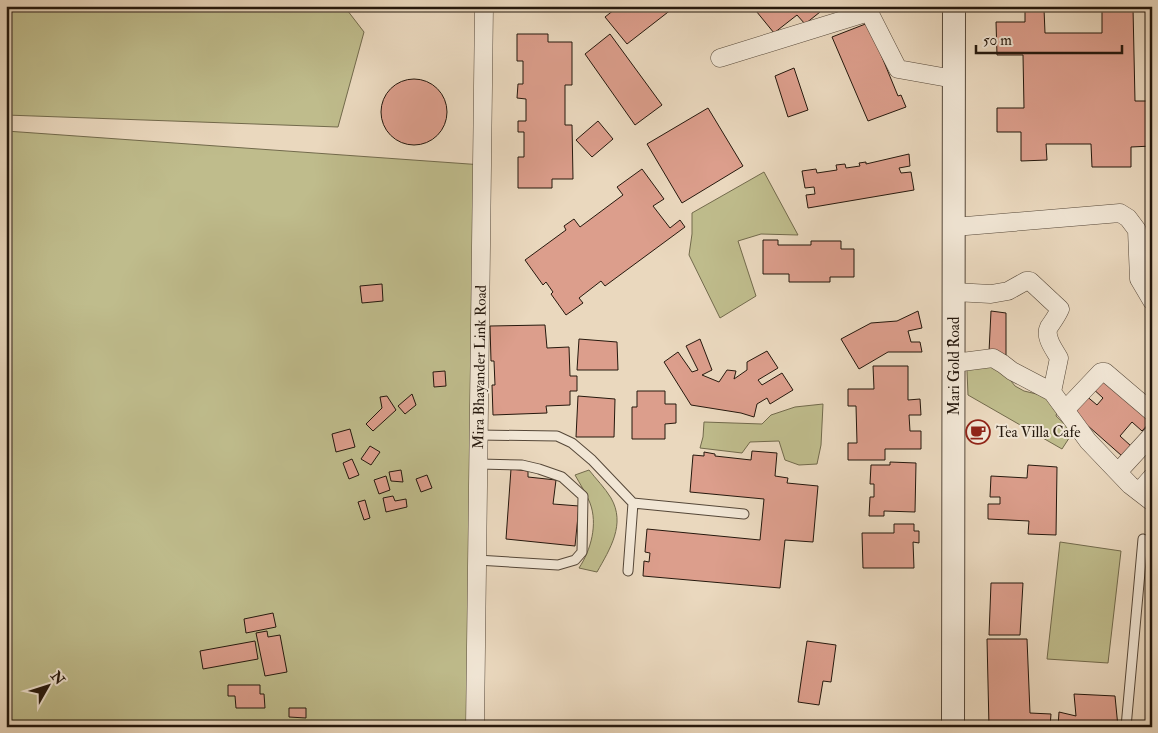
<svg xmlns="http://www.w3.org/2000/svg" width="1158" height="733" font-family="'IM FELL Double Pica',serif">
<style>
.green{fill:#bfbc8c;stroke:#726a4c}
.building{fill:#dc9e8c;stroke:#25180d}
.lines{fill:none;stroke-linecap:round;stroke-linejoin:round}
.service-casing{stroke:#564839;stroke-width:11}
.minor-casing{stroke:#564839;stroke-width:19}
.tertiary-casing{stroke:#564839;stroke-width:24}
.service{stroke:#f1e6d5;stroke-width:9}
.minor{stroke:#f1e6d5;stroke-width:18}
.tertiary{stroke:#f1e6d5;stroke-width:22}
.labels{text-anchor:middle;dominant-baseline:central;stroke-width:4;stroke-linejoin:round;paint-order:stroke}
.street-label{font-size:15px;fill:#25180d;stroke:#f1e6d5}
.poi-label{font-size:15px;fill:#25180d;stroke:#f1e6d5;text-anchor:start}
</style>
<rect width="100%" height="100%" fill="#ead8be"/>
<filter id="stains"><feTurbulence type="fractalNoise" baseFrequency=".004" numOctaves="4"/><feColorMatrix values="0 0 0 0 .2 0 0 0 0 .09 0 0 0 0 .02 0 0 0 .5 -.17"/></filter>
<radialGradient id="worn" r=".72"><stop offset=".6" stop-color="#630" stop-opacity="0"/><stop offset="1" stop-color="#630" stop-opacity=".3"/></radialGradient>
<path class="green" d="M 6,6 L 344,6 L 364,32 L 338,127 L 6,115 Z
M 6,131 L 483,165 L 475,727 L 6,727 Z
M 764,172 L 798,235 L 761,234 L 738,241 L 756,296 L 720,318 L 689,255 L 692,234 L 692,213 Z
M 989,361 L 1003,371 L 1015,386 L 1024,391 L 1049,397 L 1058,408 L 1056,416 L 1073,432 L 1062,449 L 968,395 L 967,371 L 974,364 Z
M 823,404 L 821,445 L 817,464 L 799,465 L 785,460 L 779,441 L 750,442 L 742,453 L 700,448 L 703,437 L 704,422 L 762,424 L 771,415 L 795,407 Z
M 589,470 C 596,479 605,488 611,498 C 626,524 610,549 597,572 L 579,568 C 591,550 598,524 590,503 C 586,493 580,484 575,475 Z
M 1060,542 L 1121,551 L 1108,663 L 1047,659 Z"/>
<path class="building" d="M 619,6 L 670,6 L 672,9 L 627,44 L 605,17 Z
M 752,6 L 816,6 L 820,12 L 805,24 L 797,15 L 774,33 Z
M 1102,8 L 1133,8 L 1135,101 L 1152,101 L 1152,146 L 1131,147 L 1131,167 L 1092,167 L 1091,144 L 1046,144 L 1047,160 L 1021,161 L 1021,132 L 997,132 L 997,108 L 1024,108 L 1023,55 L 997,55 L 996,22 L 1025,22 L 1025,9 L 1044,9 L 1045,33 L 1102,33 Z
M 868,23 L 898,96 L 901,95 L 906,107 L 868,121 L 832,37 Z
M 517,34 L 548,34 L 548,42 L 572,42 L 572,85 L 565,85 L 565,125 L 572,125 L 573,179 L 552,179 L 552,188 L 518,188 L 518,157 L 524,157 L 524,132 L 518,132 L 518,121 L 526,121 L 526,99 L 517,98 L 518,84 L 523,84 L 523,61 L 517,61 Z
M 610,34 L 662,105 L 635,125 L 585,54 Z
M 794,68 L 808,110 L 788,117 L 775,76 Z
M381 112a33 33 0 1 1 66 0a33 33 0 1 1-66 0Z
M 708,108 L 743,166 L 682,203 L 647,144 Z
M 598,121 L 613,139 L 592,157 L 576,140 Z
M 909,154 L 910,166 L 899,168 L 901,173 L 911,172 L 914,190 L 808,208 L 806,195 L 815,194 L 814,187 L 805,188 L 802,171 L 816,169 L 817,173 L 837,170 L 836,165 L 845,164 L 846,168 L 860,166 L 859,163 L 866,162 L 866,164 Z
M 642,169 L 664,199 L 653,206 L 670,228 L 680,220 L 685,227 L 605,286 L 601,281 L 579,298 L 583,303 L 566,315 L 551,294 L 553,292 L 546,282 L 543,285 L 525,260 L 566,230 L 564,226 L 574,219 L 580,227 L 623,195 L 617,187 Z
M 763,240 L 778,240 L 778,245 L 811,245 L 811,241 L 841,241 L 841,249 L 854,249 L 854,277 L 830,277 L 830,282 L 789,282 L 789,274 L 763,274 Z
M 382,284 L 383,301 L 362,303 L 360,286 Z
M 918,311 L 922,328 L 908,331 L 911,342 L 920,342 L 922,352 L 888,352 L 859,369 L 841,339 L 871,323 L 897,321 Z
M 991,311 L 1006,313 L 1006,355 L 989,352 Z
M 545,325 L 547,348 L 569,347 L 570,376 L 577,376 L 577,391 L 570,391 L 570,405 L 546,406 L 547,413 L 493,415 L 492,385 L 495,385 L 494,361 L 491,361 L 490,326 Z
M 579,339 L 617,342 L 618,370 L 577,370 Z
M 700,339 L 712,370 L 702,375 L 719,382 L 727,370 L 736,371 L 734,379 L 747,370 L 747,362 L 767,351 L 778,368 L 758,380 L 762,385 L 782,373 L 793,390 L 770,404 L 767,398 L 757,404 L 754,417 L 741,413 L 691,405 L 664,362 L 678,352 L 692,372 L 698,370 L 686,346 Z
M 873,366 L 908,366 L 908,400 L 920,399 L 921,415 L 909,415 L 910,431 L 921,431 L 921,449 L 885,449 L 885,460 L 848,460 L 848,443 L 857,443 L 856,406 L 848,406 L 848,389 L 874,389 Z
M 445,371 L 446,386 L 434,387 L 433,372 Z
M 1103,374 L 1152,420 L 1142,431 L 1132,422 L 1120,436 L 1131,446 L 1122,456 L 1070,410 L 1084,394 L 1097,405 L 1103,398 L 1091,387 Z
M 637,391 L 665,391 L 665,404 L 676,404 L 676,423 L 665,424 L 665,439 L 632,439 L 632,407 L 637,407 Z
M 412,394 L 416,405 L 405,414 L 398,406 Z
M 387,396 L 396,410 L 373,431 L 366,424 L 382,408 L 380,397 Z
M 578,396 L 615,399 L 614,437 L 576,437 Z
M 350,429 L 355,447 L 336,452 L 332,434 Z
M 370,446 L 380,452 L 371,465 L 361,459 Z
M 752,451 L 777,453 L 775,476 L 788,478 L 787,483 L 818,486 L 813,542 L 785,540 L 780,588 L 643,576 L 644,561 L 649,562 L 650,553 L 645,552 L 647,529 L 760,540 L 764,499 L 690,492 L 693,455 L 704,456 L 704,452 L 715,454 L 715,456 L 751,460 Z
M 352,459 L 359,475 L 349,479 L 343,463 Z
M 890,462 L 916,463 L 915,512 L 884,511 L 884,516 L 869,516 L 870,497 L 874,497 L 874,484 L 870,484 L 871,465 L 890,465 Z
M 1028,465 L 1057,467 L 1056,535 L 1028,534 L 1029,521 L 988,519 L 988,504 L 1000,504 L 1000,497 L 990,497 L 991,476 L 1027,478 Z
M 511,469 L 528,471 L 528,477 L 556,480 L 553,504 L 579,506 L 575,546 L 506,539 Z
M 401,470 L 403,482 L 391,481 L 389,472 Z
M 427,475 L 432,488 L 421,492 L 416,479 Z
M 386,476 L 390,490 L 379,494 L 374,480 Z
M 393,496 L 395,501 L 406,499 L 407,507 L 386,512 L 383,498 Z
M 365,500 L 370,518 L 364,520 L 358,502 Z
M 894,524 L 914,524 L 914,531 L 919,531 L 919,543 L 913,542 L 914,568 L 863,568 L 862,533 L 894,533 Z
M 1151,551 L 1152,551 L 1152,611 L 1150,611 Z
M 991,583 L 1023,583 L 1020,635 L 989,635 Z
M 273,613 L 276,627 L 246,633 L 244,619 Z
M 267,631 L 268,637 L 280,635 L 287,672 L 265,676 L 256,633 Z
M 987,639 L 1027,639 L 1030,713 L 1051,714 L 1050,727 L 989,727 Z
M 255,641 L 258,659 L 203,669 L 200,651 Z
M 807,641 L 836,645 L 831,682 L 823,681 L 819,705 L 798,702 Z
M 228,685 L 260,685 L 260,694 L 264,694 L 265,708 L 236,708 L 235,696 L 228,696 Z
M 1074,694 L 1115,696 L 1118,727 L 1058,727 L 1059,712 L 1076,716 Z
M 289,708 L 306,708 L 306,718 L 289,717 Z"/>
<g class="lines">
<g class="service-casing">
<path id="service" d="M 479,435 L 557,436 L 572,443 L 592,460 L 633,503 L 744,514
M 477,560 L 558,565 L 575,560 L 582,552 L 583,496 L 562,477 L 539,469 L 522,465 L 479,464
M 628,571 L 633,503
M 1126,727 L 1143,539"/>
</g>
<g class="minor-casing">
<path id="minor" d="M 720,58 L 869,12 L 898,69 L 954,79
M 954,227 L 1120,213 L 1128,218 L 1137,230 L 1139,279 L 1152,301
M 954,292 L 991,294 L 1008,291 L 1026,281 L 1030,281 L 1060,309 C 1057,316 1053,321 1049,327 C 1044,337 1054,349 1059,358 L 1052,392
M 954,363 L 993,358 L 1003,364 L 1012,371 L 1052,392 L 1088,441 L 1130,485 L 1152,502
M 1065,410 L 1101,372 L 1105,372 L 1152,412
M 1118,472 L 1152,435
M 1139,492 L 1152,477
M 475,727 L 484,6"/>
</g>
<g class="tertiary-casing">
<path id="tertiary" d="M 953,727 L 954,6"/>
</g>
<use href="#service" class="service"/>
<use href="#minor" class="minor"/>
<use href="#tertiary" class="tertiary"/>
</g>
<defs>
<g id="cafe-ring" transform="scale(1.25)"><circle r="9.5" fill="#f1e6d5" stroke="#8f2418" stroke-width="1.5"/><path d="M-5.5-4.5H6V0H3Q3 3.5 0 3.5H-2.5Q-5.5 3.5-5.5 0ZM3-3.2v2h1.7v-2ZM-6 4.5H4V6H-6Z" fill="#8f2418"/></g>
</defs>
<g fill-rule="evenodd">
<use href="#cafe-ring" x="978" y="432"/>
</g>
<g class="labels">
<g class="street-label">
<text transform="translate(954 366) rotate(-90)">Mari Gold Road</text>
<text transform="translate(480 367) rotate(-89)">Mira Bhayander Link Road</text>
</g>
<g class="poi-label">
<text x="996" y="432">Tea Villa Cafe</text>
</g>
</g>
<rect width="1158" height="733" fill="none" stroke="#ead8be" stroke-width="25"/>
<rect x="8" y="8" width="1143" height="718" fill="none" stroke="#25180d" stroke-width="2.5"/>
<rect x="12" y="12" width="1133" height="708" fill="none" stroke="#25180d"/>
<g transform="translate(48 686) rotate(51)" stroke="#f1e6d5" stroke-width="4" paint-order="stroke">
<path d="M0-4L9 19L0 12L-9 19Z" fill="#25180d"/>
<text y="-8" font-size="14" font-weight="bold" text-anchor="middle" fill="#25180d">N</text>
</g>
<path d="M976 45v8h146v-8" fill="none" stroke="#25180d" stroke-width="2.5"/>
<text x="983" y="45" font-size="15" fill="#25180d" stroke="#f1e6d5" stroke-width="4" paint-order="stroke">50 m</text>
<rect width="100%" height="100%" filter="url(#stains)"/>
<rect width="100%" height="100%" fill="url(#worn)"/>
</svg>
